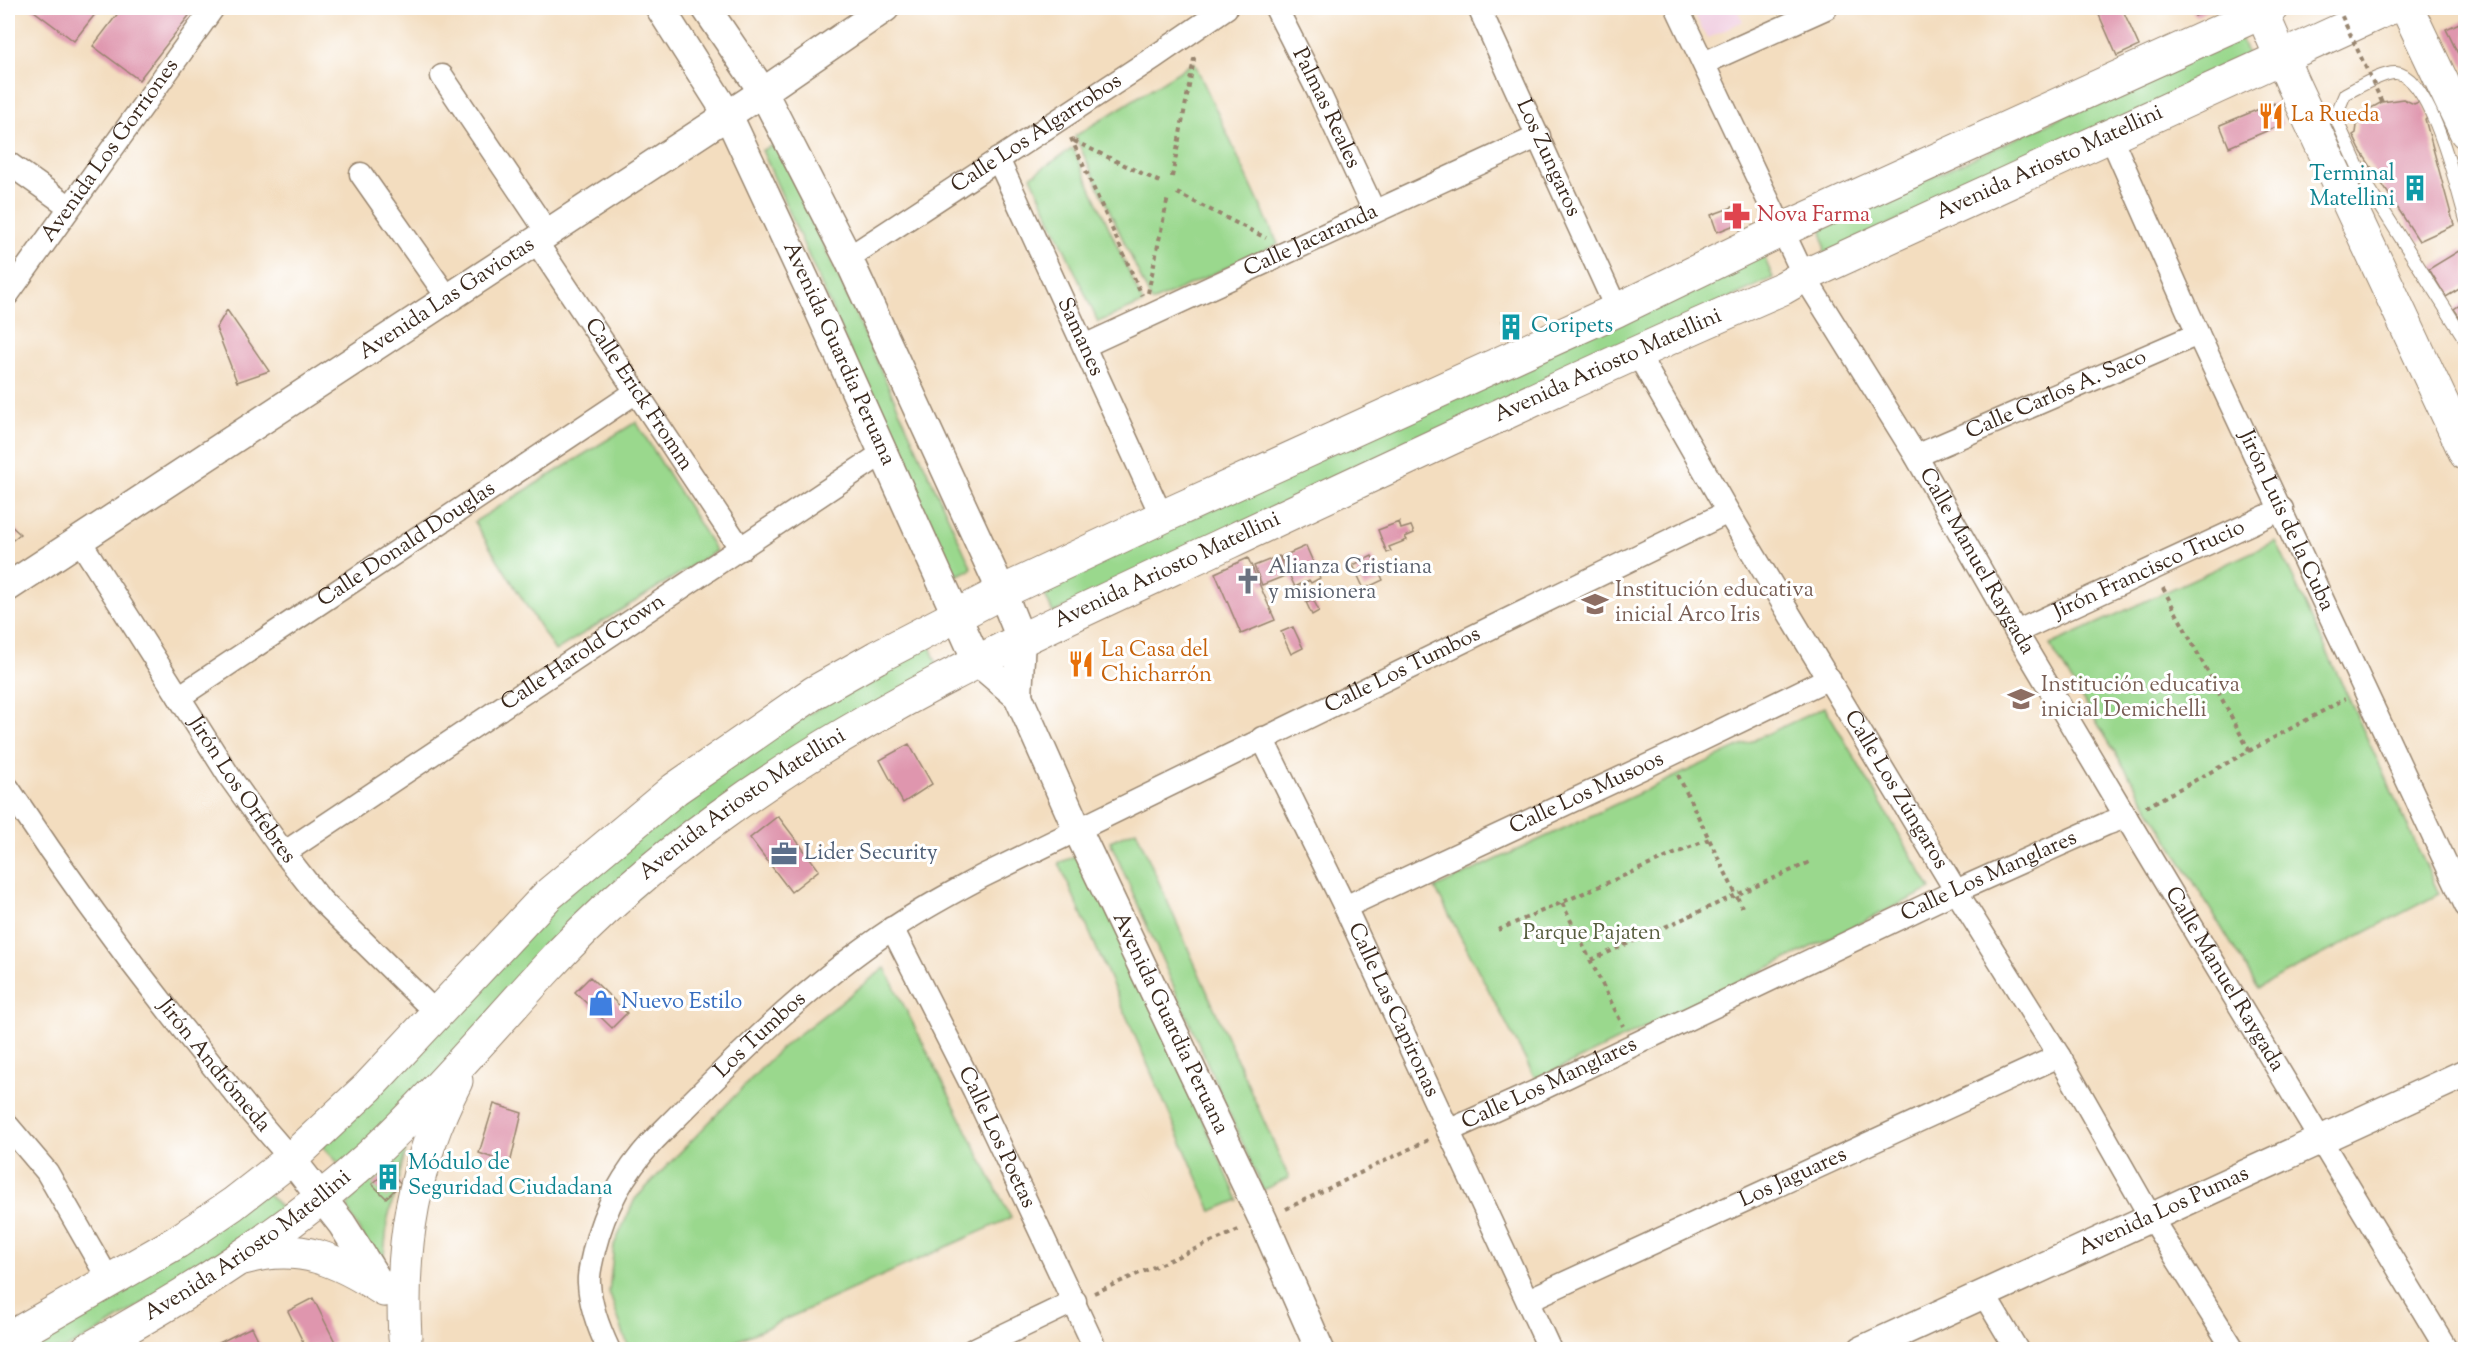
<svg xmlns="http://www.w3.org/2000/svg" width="2473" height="1357" font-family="'Sorts Mill Goudy',serif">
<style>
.built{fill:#f1d0e2}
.green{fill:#9ad88d;stroke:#6a8156;stroke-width:1.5}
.building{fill:#df96ae}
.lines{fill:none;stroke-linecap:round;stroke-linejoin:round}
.service-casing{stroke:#97846e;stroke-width:14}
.minor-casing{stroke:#97846e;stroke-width:25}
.tertiary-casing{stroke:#97846e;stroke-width:31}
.secondary-casing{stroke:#97846e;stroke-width:35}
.primary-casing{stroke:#97846e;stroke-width:35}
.path{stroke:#97846e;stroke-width:4;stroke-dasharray:4.5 4.5;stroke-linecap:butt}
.service{stroke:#fff;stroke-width:12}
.minor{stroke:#fff;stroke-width:22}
.tertiary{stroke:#fff;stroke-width:28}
.secondary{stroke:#fff;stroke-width:33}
.primary{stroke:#fff;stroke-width:33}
.path-bridge{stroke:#97846e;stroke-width:4;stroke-dasharray:4.5 4.5;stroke-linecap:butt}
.labels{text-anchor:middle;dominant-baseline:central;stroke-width:6;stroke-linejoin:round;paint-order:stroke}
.street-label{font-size:22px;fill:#3b2a1e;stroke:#fff}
.food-label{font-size:22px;fill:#c56008;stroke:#fff;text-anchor:start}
.culture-label{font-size:22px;fill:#0d838f;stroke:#fff;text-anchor:start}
.health-label{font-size:22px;fill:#be3a42;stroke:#fff;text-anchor:start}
.worship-label{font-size:22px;fill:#5b616d;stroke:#fff;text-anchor:start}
.education-label{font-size:22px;fill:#785e54;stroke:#fff;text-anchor:start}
.service-label{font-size:22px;fill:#4e5e75;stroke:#fff;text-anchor:start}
.park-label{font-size:22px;fill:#585e3f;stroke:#fff}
.shop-label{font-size:22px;fill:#366cbe;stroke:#fff;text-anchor:start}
</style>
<rect width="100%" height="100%" fill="#fff"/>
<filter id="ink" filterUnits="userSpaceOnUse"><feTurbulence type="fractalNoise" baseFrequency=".0167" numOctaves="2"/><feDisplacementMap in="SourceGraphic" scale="12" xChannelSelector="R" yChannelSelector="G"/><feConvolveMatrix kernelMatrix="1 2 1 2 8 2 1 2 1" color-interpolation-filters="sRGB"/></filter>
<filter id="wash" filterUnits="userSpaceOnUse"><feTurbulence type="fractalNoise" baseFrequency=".008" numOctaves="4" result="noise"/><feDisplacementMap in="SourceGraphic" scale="24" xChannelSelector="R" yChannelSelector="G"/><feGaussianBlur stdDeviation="1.35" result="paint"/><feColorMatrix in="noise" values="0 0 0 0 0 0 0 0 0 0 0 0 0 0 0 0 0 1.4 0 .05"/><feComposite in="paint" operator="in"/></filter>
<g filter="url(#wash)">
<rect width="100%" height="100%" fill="#f3ddbf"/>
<path class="built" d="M 1692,8 L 1736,8 L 1743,21 L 1707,39 Z"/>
<path class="green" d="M 2240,35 L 2250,61 L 1825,253 L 1822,228 Z
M 1194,62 L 1278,244 L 1152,302 L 1075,136 Z
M 777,143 L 972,569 L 950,578 L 762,150 Z
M 1073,148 L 1143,303 L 1098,322 L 1031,176 Z
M 1762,252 L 1773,278 L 1053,613 L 1042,588 Z
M 636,422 L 716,551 L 555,651 L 474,522 Z
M 2276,541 L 2439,894 L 2258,988 L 2050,645 Z
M 928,642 L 939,669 L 804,745 L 342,1167 L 322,1146 L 551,908 L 734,759 Z
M 1825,707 L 1931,889 L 1536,1080 L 1435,888 Z
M 1136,830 L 1289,1178 L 1263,1190 L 1110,841 Z
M 1085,852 L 1238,1200 L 1212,1211 L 1059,863 Z
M 885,968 L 1011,1218 L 719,1349 L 629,1349 L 609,1292 L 614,1245 L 635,1199 L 781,1048 Z
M 401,1149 L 406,1150 L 388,1218 L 382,1272 L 351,1215 L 348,1208 L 349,1201 Z
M 267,1192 L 285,1213 L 96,1333 L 65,1349 L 8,1350 Z"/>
<g id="blocks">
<path class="building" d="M 30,8 L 100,8 L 74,41 Z
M 122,8 L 195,8 L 139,80 L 93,46 Z
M 2096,8 L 2122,8 L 2139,46 L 2117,56 Z
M 2191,8 L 2214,8 L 2195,16 Z
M 2466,20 L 2466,70 L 2446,29 Z
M 2403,99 L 2414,104 L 2421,101 L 2428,117 L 2425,119 L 2454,225 L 2419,241 L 2360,150 L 2353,135 L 2356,133 L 2358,118 L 2364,112 L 2382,102 Z
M 2274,103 L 2283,124 L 2229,147 L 2220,125 Z
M 1741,204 L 1747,220 L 1717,232 L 1711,215 Z
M 2462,249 L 2466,256 L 2466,285 L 2446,297 L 2429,269 Z
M 2466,301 L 2466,326 L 2454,309 Z
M 227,310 L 269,371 L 237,382 L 216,328 Z
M 1512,316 L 1520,332 L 1510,337 L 1502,321 Z
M 1399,522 L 1401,529 L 1411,526 L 1414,533 L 1405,537 L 1407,540 L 1389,547 L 1391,551 L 1387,553 L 1378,530 Z
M 8,523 L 20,534 L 8,544 Z
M 1306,546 L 1320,578 L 1311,583 L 1309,580 L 1295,587 L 1281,557 Z
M 1279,556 L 1287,575 L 1262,585 L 1254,566 Z
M 1372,556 L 1383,580 L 1364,589 L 1353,565 Z
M 1248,558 L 1275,620 L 1241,634 L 1215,573 Z
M 1313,599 L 1319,611 L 1312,615 L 1306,602 Z
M 1293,627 L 1303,648 L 1291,654 L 1281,632 Z
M 909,744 L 932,784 L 903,803 L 880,760 Z
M 778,816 L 819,870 L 791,892 L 750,838 Z
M 590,977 L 627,1013 L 612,1028 L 575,992 Z
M 494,1104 L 522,1113 L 510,1164 L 479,1153 Z
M 389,1170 L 401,1184 L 386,1198 L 372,1184 Z
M 313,1298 L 335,1342 L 321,1350 L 319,1350 L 316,1344 L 306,1348 L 288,1311 Z
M 252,1327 L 263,1350 L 205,1350 L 233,1336 Z"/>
</g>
</g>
<g filter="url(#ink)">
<use href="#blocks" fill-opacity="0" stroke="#97846e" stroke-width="1.5"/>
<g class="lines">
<g class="service-casing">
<path id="service" d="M 2466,220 C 2457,190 2431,76 2396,73 C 2383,72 2357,88 2345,94 L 2339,108 L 2338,123 L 2364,180 L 2466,341"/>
</g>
<g class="minor-casing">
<g id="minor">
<path id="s1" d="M 1276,8 L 1320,95 L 1374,211"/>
<path id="s2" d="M 1479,8 L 1617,310"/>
<path id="s3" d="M 1677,8 L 1804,276 L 1916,456 L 2016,632 L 2126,817 L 2447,1350"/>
<path d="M 1704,63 L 1826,8"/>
<path d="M 442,76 L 547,232"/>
<path id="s4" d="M 2110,135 L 2198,334 L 2466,906"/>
<path id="s5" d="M 998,159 L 1162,517"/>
<path d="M 8,163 L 70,207"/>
<path d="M 361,174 L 448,298"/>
<path id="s6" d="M 535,240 L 741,549"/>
<path id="s7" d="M 848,258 L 1153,58 L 1226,8"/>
<path id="s8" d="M 8,294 L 213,8"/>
<path id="s9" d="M 1084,346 L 1539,136"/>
<path id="s10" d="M 1636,351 L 1728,512 L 1956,891 L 2059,1056 L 2150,1216 L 2234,1350"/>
<path id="s11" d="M 1916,456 L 2198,334"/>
<path id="s12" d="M 80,541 L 229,776 L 284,853 L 321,900 L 436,1013"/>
<path id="s13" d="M 2016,632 L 2282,509"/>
<path id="s14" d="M 179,697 L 636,392"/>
<path id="s15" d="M 1262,738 L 1345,907 L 1550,1350"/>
<path id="s16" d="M 8,788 C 94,918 188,1041 291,1159"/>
<path id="s17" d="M 284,853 L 883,453"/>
<path id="s18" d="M 1345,907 L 1668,756 L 1829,678"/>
<path id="s19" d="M 892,928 L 974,1090 L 1096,1350"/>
<path d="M 8,1126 L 47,1172 L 110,1282"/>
<path id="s20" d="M 1448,1131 L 1539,1090 L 1956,891 L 2106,824 L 2126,817"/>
<path d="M 1983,1293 L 2017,1350"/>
<path id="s21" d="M 1528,1300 L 2059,1056"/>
<path id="s22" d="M 609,1350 C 599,1329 590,1306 589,1283 C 588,1272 592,1261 594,1250 C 605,1207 623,1174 653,1141 C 728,1065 803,988 892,929 C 921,909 952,893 983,876 L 1728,512"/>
<path d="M 973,1350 L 1075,1301"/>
</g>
</g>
<g class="tertiary-casing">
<g id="tertiary">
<path id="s23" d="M 660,8 L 728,115 L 813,297 L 977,661 L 1018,696 L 1078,831 L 1263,1220 L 1320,1350"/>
<path d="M 706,8 L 763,92 L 848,258 L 1002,592 L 1021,639 L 1018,696"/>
<path id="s24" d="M 8,587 L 763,92 L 885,8"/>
<path d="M 291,1159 L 342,1224 L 385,1292"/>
<path id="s25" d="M 1862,1350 L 2466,1073"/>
</g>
</g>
<g class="secondary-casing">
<g id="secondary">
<path d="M 244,1258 C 299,1242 339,1260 384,1290"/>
<path d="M 405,1338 C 400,1245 413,1165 456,1081"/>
<path d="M 8,1339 L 177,1242 L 233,1204 L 291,1159 L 368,1087 L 548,895 L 675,789 L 815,692 L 877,657 L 1002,592 L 1162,517 L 1617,310 L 1782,230 L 2271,8"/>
<path id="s26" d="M 87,1350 C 188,1295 286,1233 371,1155 C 433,1097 488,1032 545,970 C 597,913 658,861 720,816 C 877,701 1054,624 1229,542 C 1413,456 1596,369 1783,288 L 1804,276 L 2389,8"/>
</g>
</g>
<g class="primary-casing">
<path id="primary" d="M 2260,8 L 2293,84 L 2466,454
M 2407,8 L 2466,132"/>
</g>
<path class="path" d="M 1071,138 L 1142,295
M 1074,141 L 1160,182
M 1172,177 L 1194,59 L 1192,57
M 1177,193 L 1266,238
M 1148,293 L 1168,197
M 2163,588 L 2250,752
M 1678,775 L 1742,907
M 2146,807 L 2345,699
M 1562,903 L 1623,1026
M 1498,930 L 1709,839
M 1591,960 L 1810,862
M 1286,1209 L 1428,1140
M 1094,1293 L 1241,1229"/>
<use href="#service" class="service"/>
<use href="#minor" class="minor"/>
<use href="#tertiary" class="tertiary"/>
<use href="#secondary" class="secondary"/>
<use href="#primary" class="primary"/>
<path class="path-bridge" d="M 2338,8 L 2382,102"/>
</g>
</g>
<defs>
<g id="restaurant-bare" transform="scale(2.07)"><path d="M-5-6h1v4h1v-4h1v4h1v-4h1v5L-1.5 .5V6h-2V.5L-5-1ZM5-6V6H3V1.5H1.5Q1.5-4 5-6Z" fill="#e8710a" stroke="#fff" stroke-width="2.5" paint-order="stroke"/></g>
<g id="building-bare" transform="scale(2.07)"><path d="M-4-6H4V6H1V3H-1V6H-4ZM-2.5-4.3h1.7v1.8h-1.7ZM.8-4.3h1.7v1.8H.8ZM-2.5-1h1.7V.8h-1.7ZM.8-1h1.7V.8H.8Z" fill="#0f9aa8" stroke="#fff" stroke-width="2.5" paint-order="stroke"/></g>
<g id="pharmacy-bare" transform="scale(2.07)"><path d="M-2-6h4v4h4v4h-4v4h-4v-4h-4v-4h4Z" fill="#e0444e" stroke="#fff" stroke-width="2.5" paint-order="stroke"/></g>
<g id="church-bare" transform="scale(2.07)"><path d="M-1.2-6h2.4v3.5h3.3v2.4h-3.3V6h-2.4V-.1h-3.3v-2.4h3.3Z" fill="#6b7280" stroke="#fff" stroke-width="2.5" paint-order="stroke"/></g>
<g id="school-bare" transform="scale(2.07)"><path d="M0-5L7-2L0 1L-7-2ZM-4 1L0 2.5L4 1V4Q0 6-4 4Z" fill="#8d6e63" stroke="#fff" stroke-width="2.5" paint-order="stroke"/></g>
<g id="office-bare" transform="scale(2.07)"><path d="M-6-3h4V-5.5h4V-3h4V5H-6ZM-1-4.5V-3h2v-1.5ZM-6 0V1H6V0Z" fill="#5c6f8a" stroke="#fff" stroke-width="2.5" paint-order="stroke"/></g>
<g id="shop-bare" transform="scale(2.07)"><path d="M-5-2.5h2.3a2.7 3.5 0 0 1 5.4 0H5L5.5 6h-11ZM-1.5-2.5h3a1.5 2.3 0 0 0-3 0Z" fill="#3f7fe0" stroke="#fff" stroke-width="2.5" paint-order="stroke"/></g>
</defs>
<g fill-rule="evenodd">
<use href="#restaurant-bare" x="2271" y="116"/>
<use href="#building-bare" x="2415" y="188"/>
<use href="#pharmacy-bare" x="1737" y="216"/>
<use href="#building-bare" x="1511" y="327"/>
<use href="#church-bare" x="1248" y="581"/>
<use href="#school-bare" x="1595" y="604"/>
<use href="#restaurant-bare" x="1081" y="664"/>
<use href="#school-bare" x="2021" y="699"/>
<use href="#office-bare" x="784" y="854"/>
<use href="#shop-bare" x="601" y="1003"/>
<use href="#building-bare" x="388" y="1177"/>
</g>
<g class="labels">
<g class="street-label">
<text stroke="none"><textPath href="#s1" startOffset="112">Palmas Reales</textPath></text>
<text stroke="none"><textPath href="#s7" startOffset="226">Calle Los Algarrobos</textPath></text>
<text stroke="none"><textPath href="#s8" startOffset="176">Avenida Los Gorriones</textPath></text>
<text stroke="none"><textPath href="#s2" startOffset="165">Los Zungaros</textPath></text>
<text stroke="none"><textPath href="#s26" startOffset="2316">Avenida Ariosto Matellini</textPath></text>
<text stroke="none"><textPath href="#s9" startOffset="250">Calle Jacaranda</textPath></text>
<text stroke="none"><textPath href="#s24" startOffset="525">Avenida Las Gaviotas</textPath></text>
<text stroke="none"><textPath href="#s5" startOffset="196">Samanes</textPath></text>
<text stroke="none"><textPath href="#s23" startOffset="390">Avenida Guardia Peruana</textPath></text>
<text stroke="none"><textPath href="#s26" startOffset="1830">Avenida Ariosto Matellini</textPath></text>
<text stroke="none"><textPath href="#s6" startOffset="186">Calle Erick Fromm</textPath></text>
<text stroke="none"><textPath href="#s11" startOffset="153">Calle Carlos A. Saco</textPath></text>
<text stroke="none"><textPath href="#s4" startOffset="424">Jirón Luis de la Cuba</textPath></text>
<text stroke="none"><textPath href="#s14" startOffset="274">Calle Donald Douglas</textPath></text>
<text stroke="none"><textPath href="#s3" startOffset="630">Calle Manuel Raygada</textPath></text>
<text stroke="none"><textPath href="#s26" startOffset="1344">Avenida Ariosto Matellini</textPath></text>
<text stroke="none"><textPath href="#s13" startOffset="147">Jirón Francisco Trucio</textPath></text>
<text stroke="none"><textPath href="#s17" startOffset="360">Calle Harold Crown</textPath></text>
<text stroke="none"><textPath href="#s22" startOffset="1122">Calle Los Tumbos</textPath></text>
<text stroke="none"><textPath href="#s12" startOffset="297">Jirón Los Orfebres</textPath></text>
<text stroke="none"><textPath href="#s10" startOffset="510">Calle Los Zúngaros</textPath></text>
<text stroke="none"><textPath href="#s18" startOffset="267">Calle Los Musoos</textPath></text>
<text stroke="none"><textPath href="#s26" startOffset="858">Avenida Ariosto Matellini</textPath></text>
<text stroke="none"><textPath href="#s20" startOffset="598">Calle Los Manglares</textPath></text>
<text stroke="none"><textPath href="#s3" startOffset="1116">Calle Manuel Raygada</textPath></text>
<text stroke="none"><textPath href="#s15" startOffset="302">Calle Las Capironas</textPath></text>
<text stroke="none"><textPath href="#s23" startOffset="1142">Avenida Guardia Peruana</textPath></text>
<text stroke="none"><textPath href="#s22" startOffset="380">Los Tumbos</textPath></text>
<text stroke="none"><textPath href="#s16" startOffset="346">Jirón Andrómeda</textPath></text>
<text stroke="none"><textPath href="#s20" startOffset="112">Calle Los Manglares</textPath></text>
<text stroke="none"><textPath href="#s19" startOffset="234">Calle Los Poetas</textPath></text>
<text stroke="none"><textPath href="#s21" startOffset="292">Los Jaguares</textPath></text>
<text stroke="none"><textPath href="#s25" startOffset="332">Avenida Los Pumas</textPath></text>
<text stroke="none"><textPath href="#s26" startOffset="192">Avenida Ariosto Matellini</textPath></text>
</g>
<g class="food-label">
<text x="2291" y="116">La Rueda</text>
<text x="1101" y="651">La Casa del<tspan x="1101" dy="25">Chicharrón</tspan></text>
</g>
<g class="culture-label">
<text x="2395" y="175" text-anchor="end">Terminal<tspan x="2395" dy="25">Matellini</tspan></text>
<text x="1531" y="327">Coripets</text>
<text x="408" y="1164">Módulo de<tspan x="408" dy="25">Seguridad Ciudadana</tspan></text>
</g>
<g class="health-label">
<text x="1757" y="216">Nova Farma</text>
</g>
<g class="worship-label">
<text x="1268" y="568">Alianza Cristiana<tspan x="1268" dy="25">y misionera</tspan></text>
</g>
<g class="education-label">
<text x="1615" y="591">Institución educativa<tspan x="1615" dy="25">inicial Arco Iris</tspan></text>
<text x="2041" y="686">Institución educativa<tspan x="2041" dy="25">inicial Demichelli</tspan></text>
</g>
<g class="service-label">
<text x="804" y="854">Lider Security</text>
</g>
<g class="park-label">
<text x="1592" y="934">Parque Pajaten</text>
</g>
<g class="shop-label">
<text x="621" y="1003">Nuevo Estilo</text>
</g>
</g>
<rect width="2473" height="1357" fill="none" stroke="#fff" stroke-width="30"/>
</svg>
